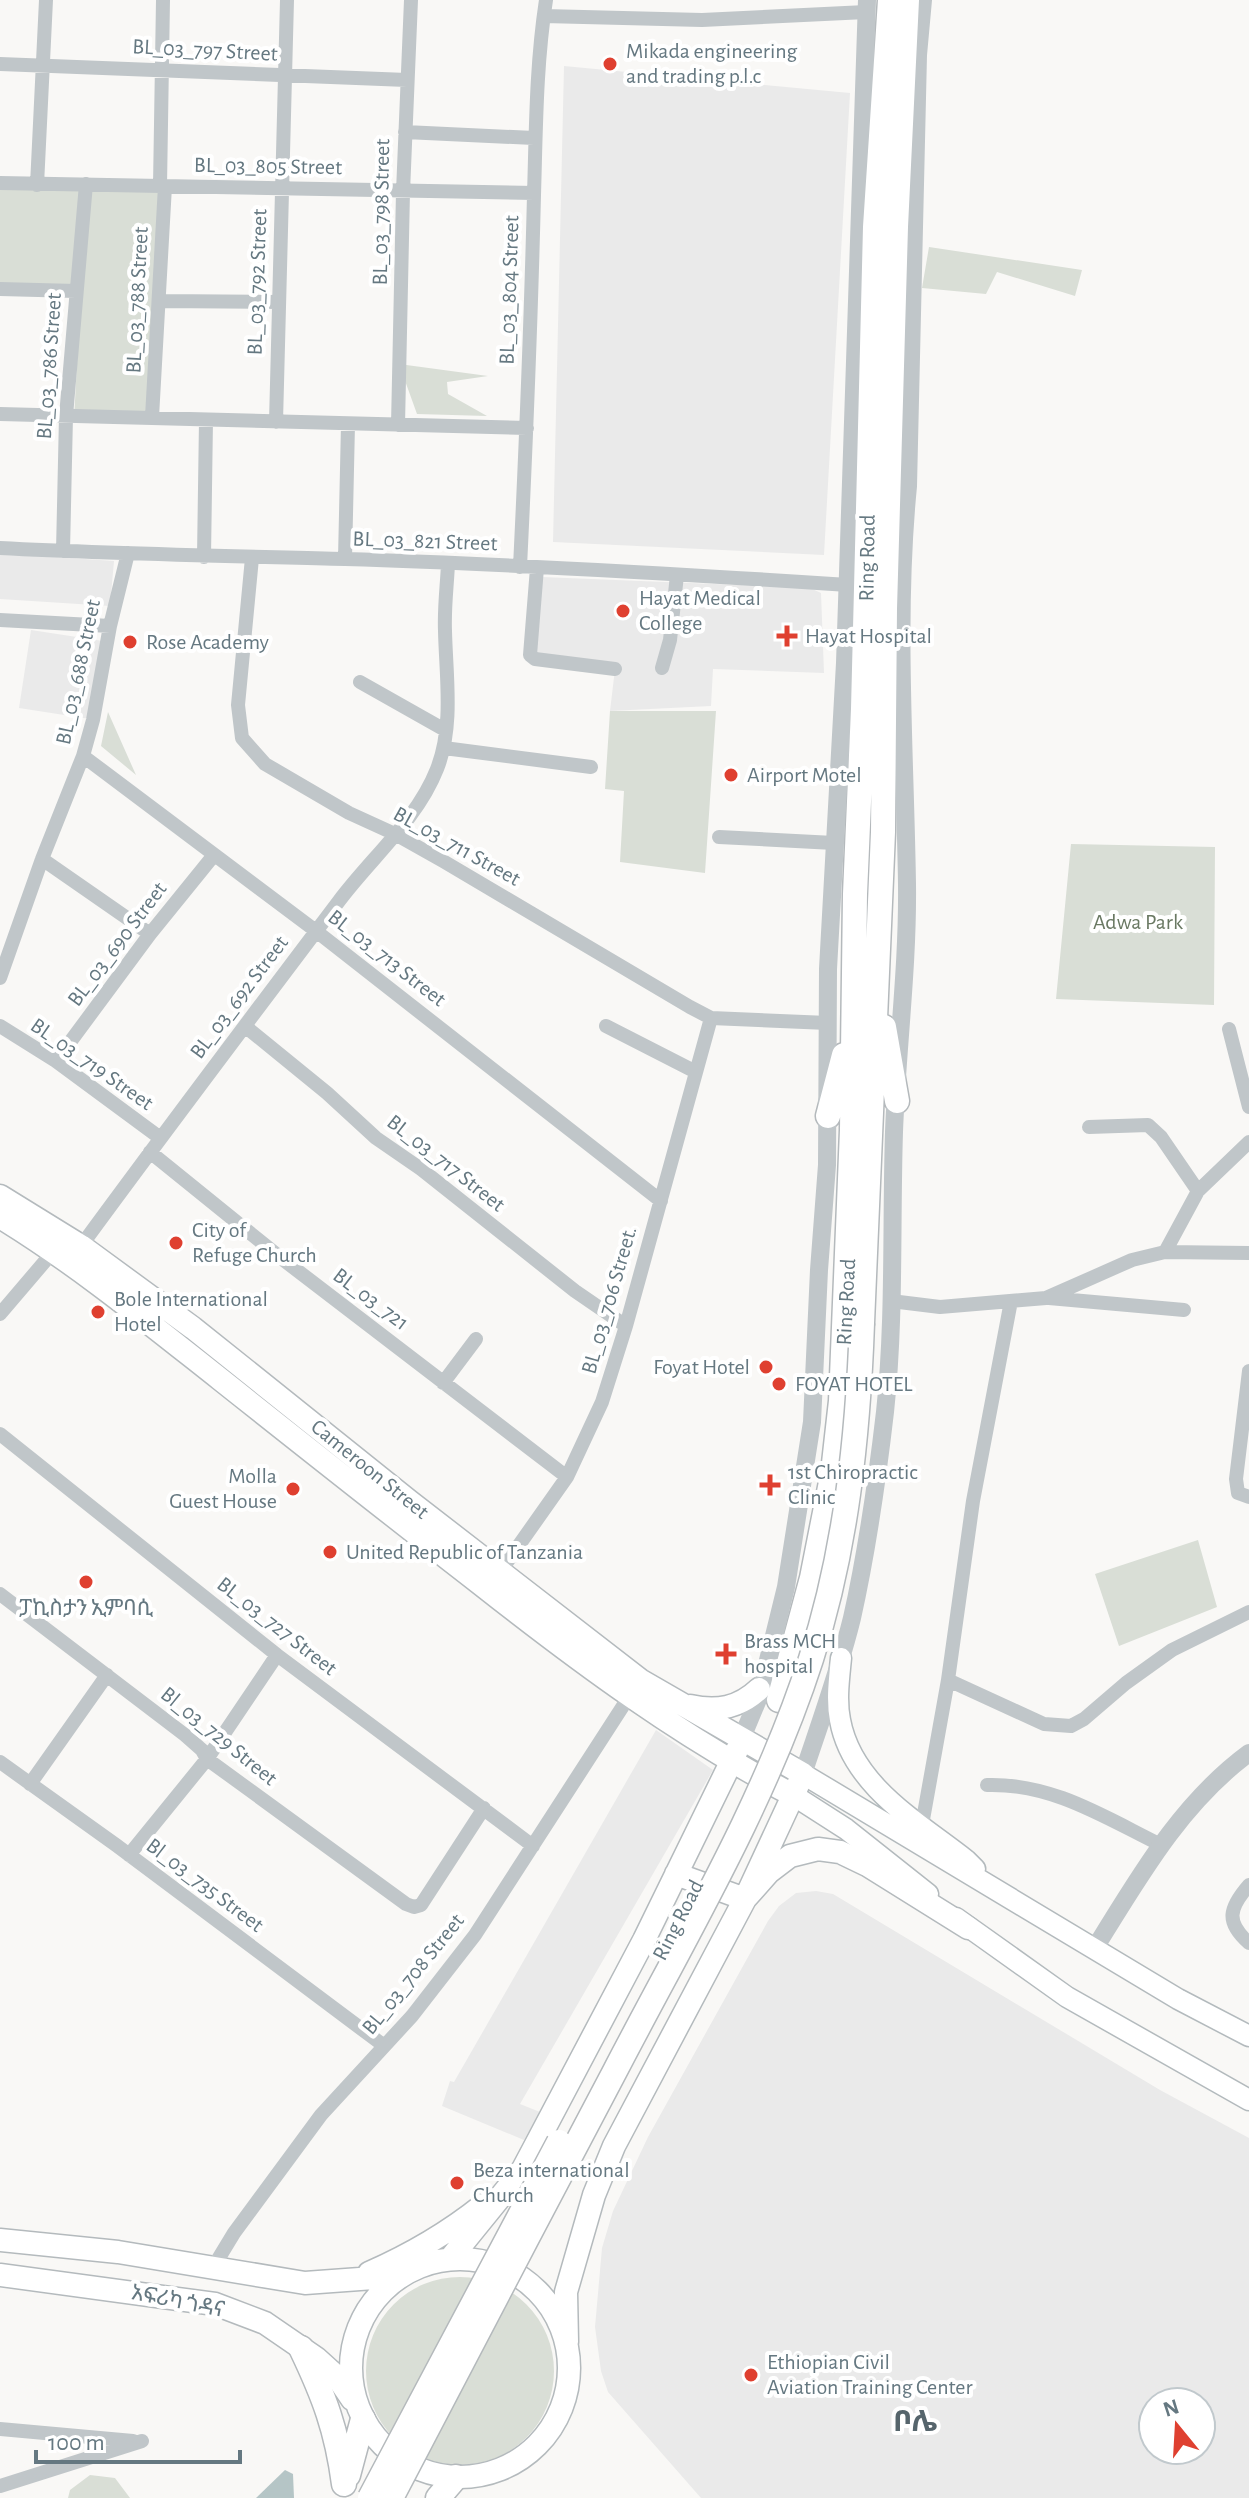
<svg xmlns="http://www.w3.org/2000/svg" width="1249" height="2498" font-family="'Alegreya Sans','Noto Sans Ethiopic',sans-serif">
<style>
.built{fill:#eaeaea;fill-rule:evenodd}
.green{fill:#d9ded6}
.water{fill:#b5c5c6}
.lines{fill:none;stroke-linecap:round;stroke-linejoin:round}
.secondary-casing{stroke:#b3babd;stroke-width:23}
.primary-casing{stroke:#b4babd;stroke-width:25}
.trunk-casing{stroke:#b4b9bc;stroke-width:27}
.minor{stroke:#c0c6c9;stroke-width:14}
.tertiary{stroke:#c0c6c9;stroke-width:18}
.secondary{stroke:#fff;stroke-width:20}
.primary{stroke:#fff;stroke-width:22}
.trunk{stroke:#fff;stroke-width:24}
.trunk-bridge-casing{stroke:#b4b9bc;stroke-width:27;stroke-linecap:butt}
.trunk-bridge{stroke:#fff;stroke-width:24}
.poi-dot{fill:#df4030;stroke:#fff;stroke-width:3}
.labels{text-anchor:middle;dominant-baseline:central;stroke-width:8;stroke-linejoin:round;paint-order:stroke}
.street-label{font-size:22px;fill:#657881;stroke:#fff}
.poi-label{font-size:22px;fill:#657881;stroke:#fff;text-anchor:start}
.park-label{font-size:22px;fill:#6a7963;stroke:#fff}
.district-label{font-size:30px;font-weight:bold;fill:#56656c;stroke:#fff}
</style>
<rect width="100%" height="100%" fill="#f9f8f6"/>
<path class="built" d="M 564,66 L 850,93 L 824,555 L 553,542 Z
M 0,553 L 114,561 L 110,606 L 0,599 Z
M 542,577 L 810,588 L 821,593 L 824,673 L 713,669 L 711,706 L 610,711 L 615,669 L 530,655 Z
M 31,630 L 103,641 L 90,719 L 19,708 Z
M 656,1730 L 713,1770 L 520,2104 L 540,2112 L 524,2140 L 442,2106 L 450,2081 L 454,2082 Z
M 816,1891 L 833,1894 L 1160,2090 L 1249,2138 L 1249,2498 L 701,2498 L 608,2392 L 601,2371 L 595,2327 L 602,2248 L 613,2211 L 648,2137 L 768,1921 L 779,1906 L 796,1893 ZM 1153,2402 L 1201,2402 L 1201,2450 L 1153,2450 Z"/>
<path class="green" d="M 0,181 L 164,184 L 157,417 L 74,419 L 81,290 L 0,288 Z
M 929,247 L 1082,270 L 1075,296 L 997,272 L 986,294 L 922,288 Z
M 399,364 L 488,376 L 447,382 L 448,394 L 487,416 L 417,414 Z
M 610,711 L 716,711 L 705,873 L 620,862 L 624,791 L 605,789 Z
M 108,712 L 136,775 L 101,746 Z
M 1071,844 L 1215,847 L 1214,1005 L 1056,999 Z
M 1198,1540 L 1217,1607 L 1119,1646 L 1095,1574 Z
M366 2371a94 94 0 1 1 188 0a94 94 0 1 1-188 0Z
M 90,2475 L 115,2478 L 130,2498 L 68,2498 L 70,2490 Z"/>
<path class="water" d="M 285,2470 L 293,2474 L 294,2498 L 256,2498 Z"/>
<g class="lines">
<g class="secondary-casing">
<path id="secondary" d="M 841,1658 C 839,1679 836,1700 840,1720 C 852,1786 918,1822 966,1860 L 975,1869
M 803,1774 L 1178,1999 L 1249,2036
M 793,1795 L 846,1829 L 928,1894
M 956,1918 L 1067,1997 L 1249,2100"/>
</g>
<g class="primary-casing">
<path id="primary" d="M 0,1196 L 81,1246 L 193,1328 L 409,1501 L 640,1680 L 803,1774 L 745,1899 L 614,2146 L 594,2195 L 566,2292 L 567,2342
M 0,1217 C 77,1264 149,1323 220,1379 C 307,1448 394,1517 482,1585 C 581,1663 681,1737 793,1795
M 690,1706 C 717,1712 739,1708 759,1689
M 676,1874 L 745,1899 L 769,1872 L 790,1856 L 818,1849 L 840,1852 L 867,1865 L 968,1928
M 0,2240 L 118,2252 L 305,2283 L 401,2276
M 450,2259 L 523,2169 L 644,1940 L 737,1750
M351 2368a109 109 0 1 1 218 0a109 109 0 1 1-218 0Z
M 369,2273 C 410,2255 448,2233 483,2205
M 0,2275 L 215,2304 L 265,2323 L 316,2358 L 337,2377 L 352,2399"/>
</g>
<g class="trunk-casing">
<path id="trunk" d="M 884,1027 L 897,1101
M 828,1116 L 844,1055
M 862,1323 L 883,832 L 885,609 L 896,227 L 907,0
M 779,1700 L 812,1578 L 833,1472 L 841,1401 L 852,1130 L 855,894 L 863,709 L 875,227 L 890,0
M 301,2348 C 324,2396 337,2430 344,2484
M 348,2475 L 363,2419
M 438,2498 L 456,2477"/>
</g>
<path class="minor" d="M 544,16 L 702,20 L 866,12
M 0,64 L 407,80
M 405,132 L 534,138
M 0,183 L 534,193
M 37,185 L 46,0
M 160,186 L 163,0
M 0,289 L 76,291
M 159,301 L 277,302
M 0,414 L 527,428
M 152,417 L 165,186
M 276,422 L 287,0
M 398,425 L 403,192 L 411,0
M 0,548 C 115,554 230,556 345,559 C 513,564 680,574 848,585
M 63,551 L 66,416 L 86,184
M 204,557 L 206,420
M 252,558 L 238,705 L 242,738 L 265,764 L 349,813 L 395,834 L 443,861 L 690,1007 L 711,1018 L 828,1023
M 345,559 L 348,424
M 520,567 C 526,443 531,319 534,195 C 536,129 536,65 546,0
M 537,568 L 530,655 L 535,659 L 615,669
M 0,620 L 110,626
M 662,668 L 670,640 L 677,575
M 360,682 L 445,730
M 444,748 L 591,767
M 83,756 L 316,931 L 661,1201
M 719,837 L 834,843
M 42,859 L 150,934
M 0,978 L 42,859 L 83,756 L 93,720 L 110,626 L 128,553
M 0,1026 L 56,1061 L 159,1137
M 606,1026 L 696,1072
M 246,1027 L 327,1093 L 376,1138 L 421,1169 L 575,1291 L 626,1326
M 1229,1029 L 1249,1107
M 56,1061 L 150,934 L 214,855
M 1089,1127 L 1148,1125 L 1161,1137 L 1198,1191
M 150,1152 L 281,1258 L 567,1477
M 81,1246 C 166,1130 252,1016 339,901 C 371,858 417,820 437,769 C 454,726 446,676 445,631 C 444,608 447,586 448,564
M 1165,1252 L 1198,1191 L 1249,1142
M 1049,1298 L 1184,1310
M 891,1301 L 940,1307 L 1046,1298 L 1132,1260 L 1165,1252 L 1249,1253
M 0,1314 L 52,1253
M 1249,1371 L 1236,1479 L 1238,1493 L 1249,1497
M 443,1383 L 476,1339
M 0,1434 L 277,1655 L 533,1846
M 500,1572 L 567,1477 L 602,1402 L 626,1326 L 711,1018
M 0,1594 L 185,1735 L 202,1750 L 207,1759 L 406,1904 L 414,1907 L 421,1905 L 484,1808
M 948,1680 L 1044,1724 L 1071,1726 L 1084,1719 L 1126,1683 L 1172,1650 L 1249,1612
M 0,1762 L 116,1845 L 383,2045
M 30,1784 L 107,1675
M 987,1785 C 1052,1783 1104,1817 1161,1845
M 922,1825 L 948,1680 L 973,1501 L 1011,1301
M 129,1855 L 207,1759 L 277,1655
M 1249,1885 C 1229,1908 1225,1922 1249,1943
M 214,2266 L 234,2233 L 321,2115 L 412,2016 L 475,1935 L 634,1689
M 0,2429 L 133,2441
M 0,2486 L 142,2441"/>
<path class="tertiary" d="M 741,1740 L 759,1697 L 786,1587 L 812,1422 L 819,1270 L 827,1165 L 828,969 L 845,663 L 867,0
M 803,1774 C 820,1723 839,1671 852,1618 C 867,1551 877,1481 885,1412 C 895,1319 891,1225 894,1132 C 897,1049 908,967 907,884 C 905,751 895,619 908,486 L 918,55 L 923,0
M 1095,1948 C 1139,1877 1181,1803 1249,1753"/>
<use href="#secondary" class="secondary"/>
<use href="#primary" class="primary"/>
<use href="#trunk" class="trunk"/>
<g class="trunk-bridge-casing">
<path id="trunk-bridge" d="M 370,2498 L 559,2142
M 391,2498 C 465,2356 540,2213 615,2071 C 685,1936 764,1805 811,1659 C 846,1551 858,1437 862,1323"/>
</g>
<use href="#trunk-bridge" class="trunk-bridge"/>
</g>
<g class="poi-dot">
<circle cx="610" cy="64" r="8"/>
<circle cx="623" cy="611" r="8"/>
<path d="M783 624h8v8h8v8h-8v8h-8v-8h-8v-8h8z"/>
<circle cx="130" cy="642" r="8"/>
<circle cx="731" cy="775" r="8"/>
<circle cx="176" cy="1243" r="8"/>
<circle cx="98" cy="1312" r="8"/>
<circle cx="766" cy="1367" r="8"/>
<circle cx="779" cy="1384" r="8"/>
<path d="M766 1473h8v8h8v8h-8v8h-8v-8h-8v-8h8z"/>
<circle cx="293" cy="1489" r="8"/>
<circle cx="330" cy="1552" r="8"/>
<circle cx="86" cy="1582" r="8"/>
<path d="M722 1642h8v8h8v8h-8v8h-8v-8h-8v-8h8z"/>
<circle cx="457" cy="2183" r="8"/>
<circle cx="751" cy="2375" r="8"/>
</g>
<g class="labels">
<g class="street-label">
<text transform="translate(205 50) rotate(3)">BL_03_797 Street</text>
<text transform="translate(268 166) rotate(1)">BL_03_805 Street</text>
<text transform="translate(381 212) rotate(-89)">BL_03_798 Street</text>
<text transform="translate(257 282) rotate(-88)">BL_03_792 Street</text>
<text transform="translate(509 290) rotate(-88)">BL_03_804 Street</text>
<text transform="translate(137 300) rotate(-87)">BL_03_788 Street</text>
<text transform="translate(49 366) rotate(-86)">BL_03_786 Street</text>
<text transform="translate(425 541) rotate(2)">BL_03_821 Street</text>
<text transform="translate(867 558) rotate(-89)">Ring Road</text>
<text transform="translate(78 672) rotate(-78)">BL_03_688 Street</text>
<text transform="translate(457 846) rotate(29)">BL_03_711 Street</text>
<text transform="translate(117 944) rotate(-53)">BL_03_690 Street</text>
<text transform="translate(387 958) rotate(38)">BL_03_713 Street</text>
<text transform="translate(239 997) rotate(-53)">BL_03_692 Street</text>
<text transform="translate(92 1064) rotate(35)">BL_03_719 Street</text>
<text transform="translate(446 1163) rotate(38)">BL_03_717 Street</text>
<text transform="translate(371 1299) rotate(37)">BL_03_721</text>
<text transform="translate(609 1300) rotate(-74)">BL_03_706 Street.</text>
<text transform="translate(846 1302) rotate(-87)">Ring Road</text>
<text transform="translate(370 1469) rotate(39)">Cameroon Street</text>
<text transform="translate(277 1626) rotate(38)">BL_03_727 Street</text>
<text transform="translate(219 1736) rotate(39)">Bl_03_729 Street</text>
<text transform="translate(205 1885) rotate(37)">Bl_03_735 Street</text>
<text transform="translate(678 1920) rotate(-63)">Ring Road</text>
<text transform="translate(413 1974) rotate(-51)">BL_03_708 Street</text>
<text transform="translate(178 2301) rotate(11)">አፍሪካ ጎዳና</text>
</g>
<g class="poi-label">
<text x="626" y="51">Mikada engineering<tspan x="626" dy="25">and trading p.l.c</tspan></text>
<text x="639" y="598">Hayat Medical<tspan x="639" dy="25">College</tspan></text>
<text x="805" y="636">Hayat Hospital</text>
<text x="146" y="642">Rose Academy</text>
<text x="747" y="775">Airport Motel</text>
<text x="192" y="1230">City of<tspan x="192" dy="25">Refuge Church</tspan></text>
<text x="114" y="1299">Bole International<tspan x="114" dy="25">Hotel</tspan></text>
<text x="750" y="1367" text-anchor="end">Foyat Hotel</text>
<text x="795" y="1384">FOYAT HOTEL</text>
<text x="788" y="1472">1st Chiropractic<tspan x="788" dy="25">Clinic</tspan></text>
<text x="277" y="1476" text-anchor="end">Molla<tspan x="277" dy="25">Guest House</tspan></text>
<text x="346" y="1552">United Republic of Tanzania</text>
<text x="86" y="1608" text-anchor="middle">ፓኪስታን ኢምባሲ</text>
<text x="744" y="1641">Brass MCH<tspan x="744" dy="25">hospital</tspan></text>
<text x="473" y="2170">Beza international<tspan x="473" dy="25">Church</tspan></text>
<text x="767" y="2362">Ethiopian Civil<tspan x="767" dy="25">Aviation Training Center</tspan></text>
</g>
<g class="park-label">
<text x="1138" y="922">Adwa Park</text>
</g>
<g class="district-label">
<text x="915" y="2422">ቦሌ</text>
</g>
</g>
<g transform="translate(1177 2426) rotate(342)"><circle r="38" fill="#ffffff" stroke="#c1c9cd" stroke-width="2"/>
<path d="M0-6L14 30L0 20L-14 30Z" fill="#df4030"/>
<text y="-12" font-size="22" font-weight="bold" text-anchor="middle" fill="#657881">N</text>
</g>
<path d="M36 2450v12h204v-12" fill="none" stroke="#657881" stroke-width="4"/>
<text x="48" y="2450" font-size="24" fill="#657881" stroke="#ffffff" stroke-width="6" paint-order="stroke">100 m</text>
</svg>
